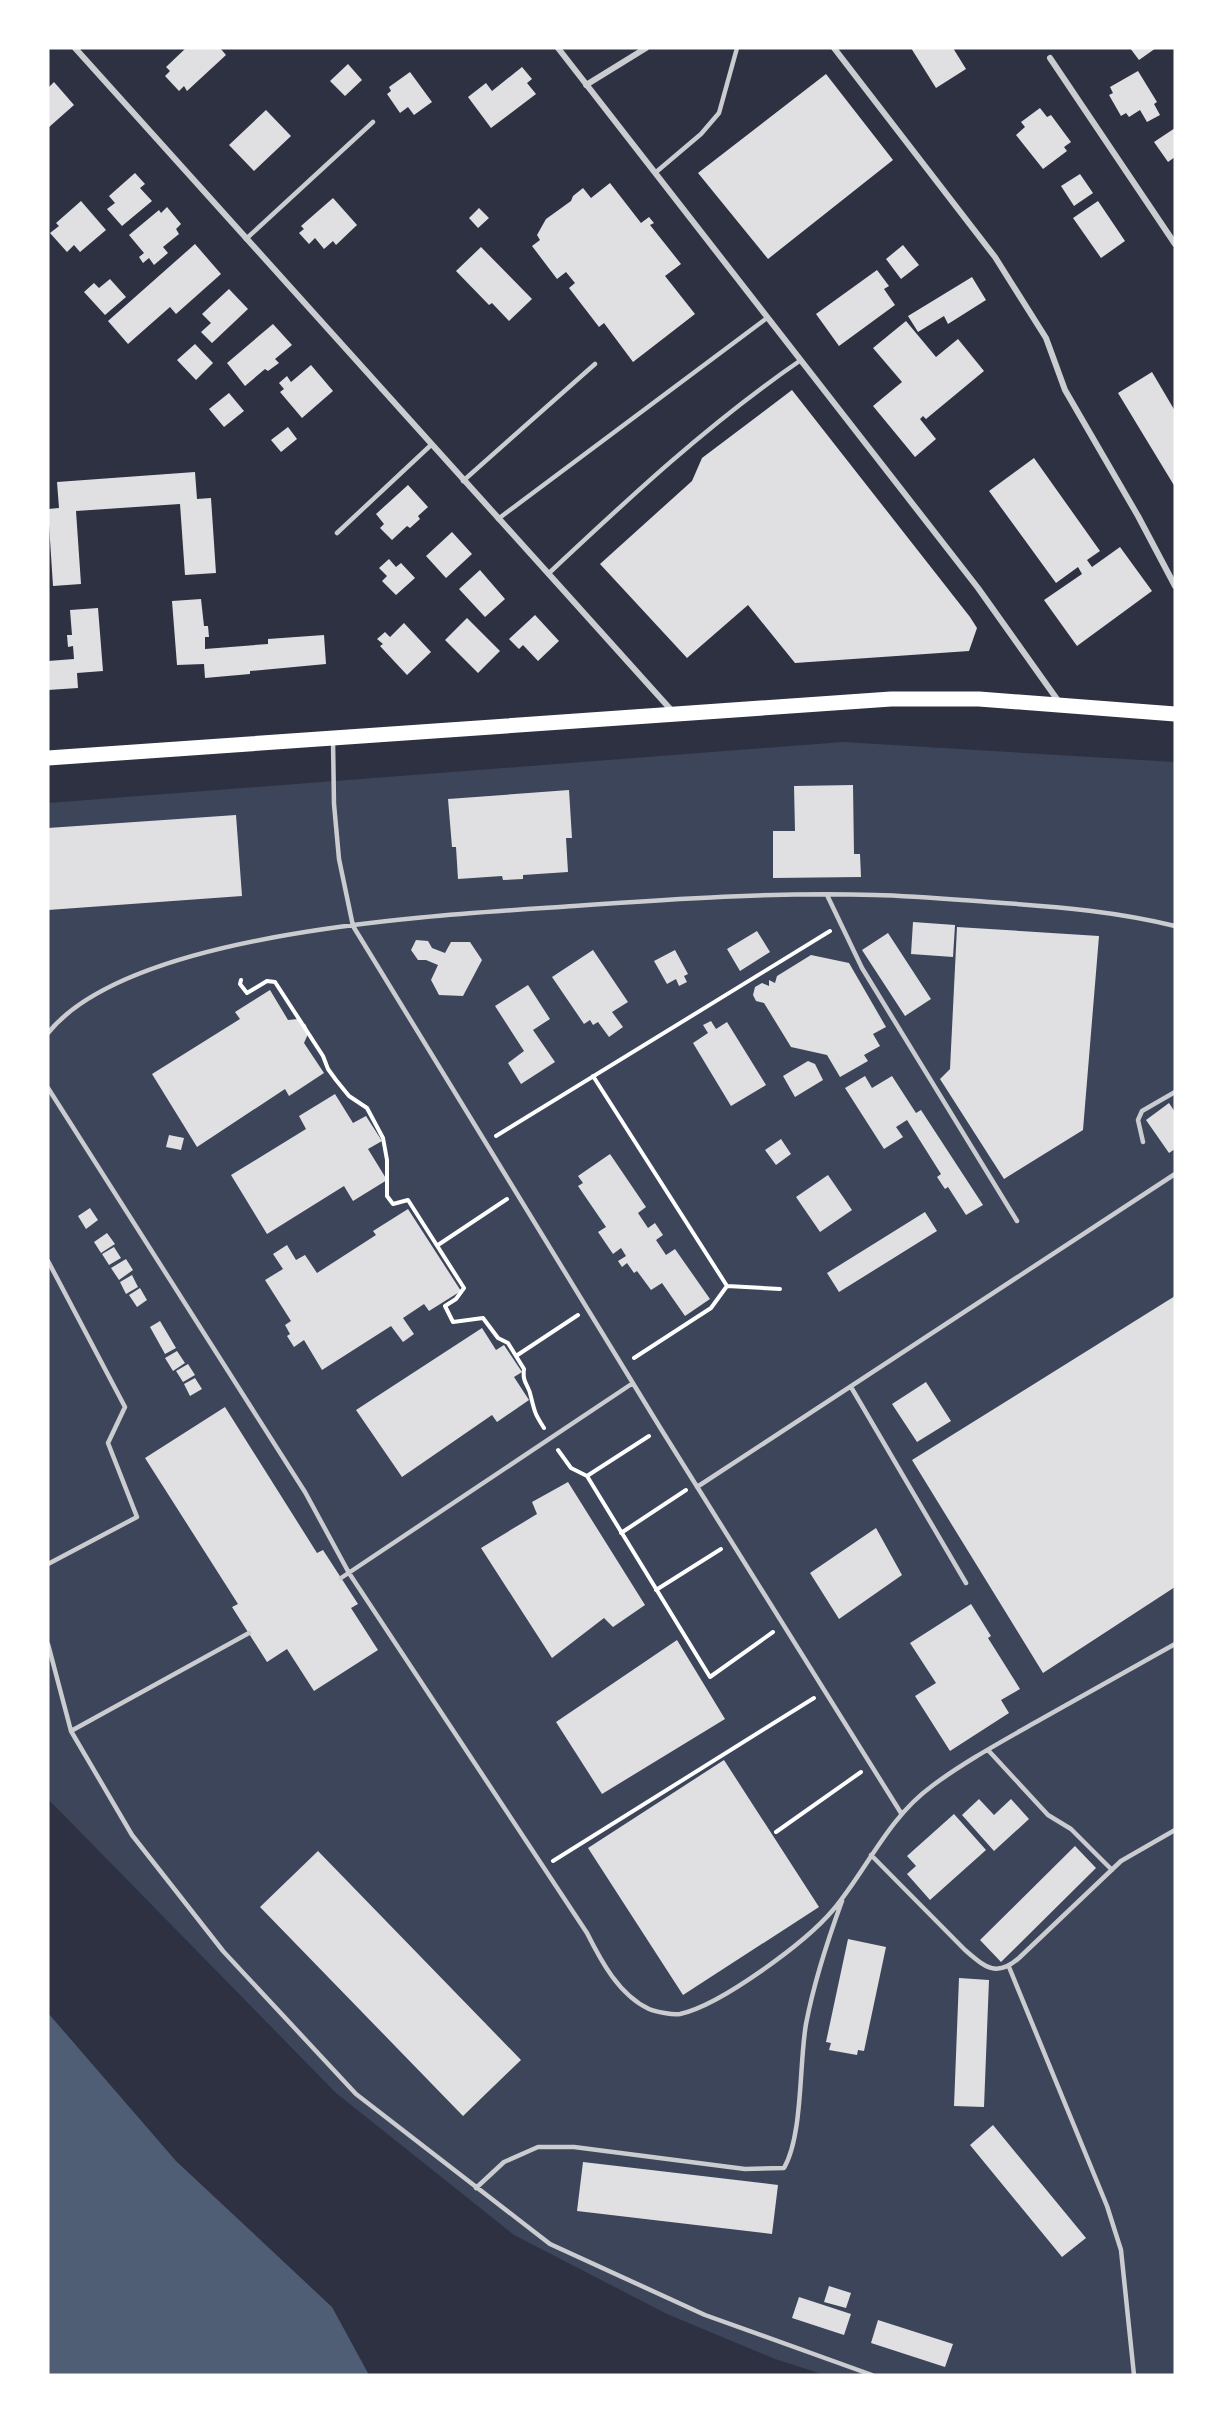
<svg xmlns="http://www.w3.org/2000/svg" width="1223" height="2423" font-family="'Varela Round',sans-serif">
<style>
.green{fill:#3c4559}
.water{fill:#4f5d75}
.building{fill:#e0e0e3}
.lines{fill:none;stroke-linecap:round;stroke-linejoin:round}
.path{stroke:#fff;stroke-width:4}
.service{stroke:#caccd0;stroke-width:4.5}
.minor{stroke:#caccd0;stroke-width:6}
.primary{stroke:#fff;stroke-width:15}
</style>
<rect width="100%" height="100%" fill="#2d3142"/>
<path class="green" d="M 843,742 L 1175,762 L 1175,2375 L 825,2375 L 775,2359 L 667,2314 L 514,2235 L 336,2093 L 48,1799 L 48,803 Z"/>
<path class="water" d="M 48,2013 L 176,2161 L 332,2307 L 369,2375 L 48,2375 Z"/>
<path class="building" d="M 186,48 L 220,48 L 226,55 L 187,91 L 184,86 L 179,91 L 165,76 L 170,71 L 166,67 Z
M 911,48 L 953,48 L 966,69 L 936,88 Z
M 1130,48 L 1156,48 L 1139,60 Z
M 348,64 L 362,80 L 345,96 L 330,81 Z
M 522,67 L 532,79 L 527,83 L 536,94 L 491,128 L 468,97 L 486,83 L 492,91 Z
M 1138,71 L 1157,102 L 1154,104 L 1160,115 L 1147,122 L 1140,110 L 1129,117 L 1126,113 L 1121,116 L 1109,95 L 1113,93 L 1110,87 Z
M 410,72 L 432,102 L 414,115 L 408,107 L 400,113 L 387,94 L 391,91 L 389,87 Z
M 826,74 L 893,160 L 768,259 L 698,173 Z
M 54,82 L 74,105 L 48,128 L 48,88 Z
M 1040,108 L 1047,117 L 1051,115 L 1071,142 L 1064,147 L 1067,151 L 1043,169 L 1016,135 L 1025,127 L 1021,122 Z
M 266,110 L 291,136 L 254,171 L 229,145 Z
M 1175,128 L 1175,157 L 1168,162 L 1154,142 Z
M 135,173 L 145,184 L 140,188 L 152,201 L 122,226 L 107,209 L 115,203 L 109,196 Z
M 1080,174 L 1093,193 L 1074,206 L 1061,186 Z
M 610,183 L 641,223 L 649,217 L 654,223 L 650,225 L 681,264 L 665,276 L 695,314 L 633,362 L 604,323 L 599,327 L 569,288 L 575,283 L 566,272 L 557,279 L 532,246 L 540,240 L 537,235 L 546,219 L 571,201 L 573,196 L 583,188 L 591,198 Z
M 333,198 L 357,225 L 336,245 L 333,241 L 324,249 L 315,238 L 309,244 L 299,233 L 304,229 L 301,226 Z
M 81,201 L 106,230 L 80,252 L 74,245 L 67,252 L 50,233 L 59,226 L 56,223 Z
M 1098,201 L 1125,241 L 1101,258 L 1073,218 Z
M 167,207 L 181,224 L 176,229 L 179,234 L 163,247 L 168,253 L 154,265 L 149,258 L 143,263 L 139,257 L 144,253 L 129,235 L 159,210 L 161,213 Z
M 479,208 L 489,218 L 478,228 L 469,218 Z
M 195,244 L 221,274 L 176,314 L 170,307 L 128,344 L 108,321 Z
M 903,245 L 919,265 L 901,279 L 886,259 Z
M 481,247 L 532,299 L 509,321 L 492,303 L 489,305 L 456,271 Z
M 877,270 L 889,286 L 884,289 L 895,305 L 839,346 L 816,314 Z
M 972,277 L 986,300 L 948,324 L 944,316 L 918,332 L 908,316 Z
M 110,279 L 126,297 L 105,315 L 84,292 L 94,283 L 99,288 Z
M 229,289 L 248,309 L 212,343 L 201,332 L 211,323 L 202,314 Z
M 906,321 L 936,357 L 958,339 L 984,371 L 926,419 L 923,416 L 920,419 L 936,439 L 915,457 L 873,406 L 902,382 L 873,348 Z
M 273,324 L 292,345 L 275,359 L 279,363 L 268,371 L 265,369 L 245,386 L 227,363 Z
M 195,344 L 213,363 L 196,380 L 177,360 Z
M 311,365 L 333,391 L 302,418 L 280,392 L 284,389 L 279,383 L 287,376 L 291,382 Z
M 1152,372 L 1175,411 L 1175,487 L 1118,393 Z
M 792,390 L 970,617 L 977,628 L 969,651 L 795,663 L 748,605 L 687,658 L 600,564 L 692,481 L 702,458 Z
M 229,393 L 244,411 L 224,427 L 209,409 Z
M 288,427 L 297,439 L 281,452 L 271,440 Z
M 1034,458 L 1100,551 L 1087,560 L 1092,567 L 1120,547 L 1152,591 L 1077,646 L 1044,600 L 1082,574 L 1078,567 L 1056,583 L 989,491 Z
M 195,472 L 197,499 L 211,498 L 216,573 L 185,575 L 180,504 L 76,511 L 81,584 L 53,586 L 48,509 L 59,508 L 57,482 Z
M 408,485 L 428,507 L 418,516 L 420,519 L 410,528 L 407,526 L 392,540 L 380,528 L 384,524 L 376,514 Z
M 452,532 L 472,554 L 446,578 L 426,556 Z
M 389,559 L 396,567 L 401,563 L 415,578 L 396,595 L 382,581 L 387,576 L 379,568 Z
M 480,570 L 505,599 L 485,617 L 459,589 Z
M 201,599 L 204,626 L 208,626 L 209,637 L 205,637 L 205,649 L 268,644 L 268,639 L 324,635 L 326,664 L 250,671 L 250,674 L 205,678 L 204,664 L 177,665 L 172,601 Z
M 98,608 L 103,671 L 77,673 L 78,688 L 48,690 L 48,661 L 74,659 L 73,646 L 68,647 L 67,635 L 72,635 L 70,610 Z
M 535,615 L 559,641 L 538,661 L 523,645 L 519,649 L 509,639 Z
M 467,618 L 500,651 L 478,673 L 445,640 Z
M 404,623 L 431,652 L 407,675 L 380,646 L 383,644 L 377,639 L 385,632 L 390,637 Z
M 853,785 L 854,854 L 860,854 L 861,877 L 773,878 L 773,831 L 795,831 L 794,786 Z
M 569,790 L 572,838 L 566,838 L 568,872 L 523,875 L 523,879 L 503,880 L 502,876 L 458,879 L 456,847 L 452,847 L 448,799 Z
M 236,815 L 242,896 L 48,910 L 48,828 Z
M 913,922 L 955,925 L 953,957 L 911,954 Z
M 957,927 L 1099,936 L 1083,1130 L 1004,1179 L 940,1079 L 950,1069 Z
M 757,931 L 770,952 L 740,971 L 727,949 Z
M 888,933 L 931,999 L 905,1016 L 862,950 Z
M 416,940 L 428,941 L 432,948 L 445,953 L 451,942 L 470,942 L 482,960 L 463,996 L 439,995 L 431,980 L 438,965 L 426,960 L 418,960 L 411,950 Z
M 593,950 L 628,1002 L 612,1012 L 623,1027 L 609,1037 L 598,1022 L 593,1025 L 590,1020 L 584,1024 L 552,977 Z
M 675,950 L 688,974 L 684,976 L 687,982 L 679,986 L 676,979 L 667,984 L 654,961 Z
M 811,955 L 849,963 L 886,1027 L 873,1034 L 880,1046 L 864,1055 L 868,1061 L 840,1077 L 827,1055 L 791,1047 L 764,1003 L 756,1001 L 753,995 L 755,987 L 762,983 L 769,986 L 769,980 L 775,983 L 777,976 Z
M 528,985 L 550,1019 L 533,1030 L 555,1062 L 521,1084 L 508,1063 L 524,1051 L 495,1006 Z
M 270,990 L 288,1020 L 298,1019 L 306,1025 L 308,1034 L 304,1043 L 324,1073 L 289,1096 L 285,1089 L 197,1147 L 152,1074 L 240,1019 L 235,1012 Z
M 711,1021 L 716,1029 L 727,1022 L 766,1085 L 731,1106 L 693,1043 L 708,1033 L 703,1025 Z
M 808,1061 L 815,1064 L 823,1080 L 795,1097 L 783,1076 Z
M 865,1076 L 872,1088 L 892,1076 L 916,1113 L 921,1110 L 983,1205 L 966,1215 L 948,1187 L 945,1189 L 937,1177 L 941,1174 L 907,1120 L 896,1127 L 903,1137 L 884,1149 L 845,1088 Z
M 335,1094 L 353,1123 L 366,1116 L 382,1141 L 368,1149 L 387,1180 L 353,1201 L 344,1186 L 267,1234 L 231,1175 L 306,1129 L 299,1116 Z
M 1169,1103 L 1175,1112 L 1175,1149 L 1169,1153 L 1146,1120 Z
M 169,1135 L 184,1138 L 181,1150 L 166,1147 Z
M 781,1139 L 791,1154 L 776,1165 L 765,1150 Z
M 610,1154 L 646,1207 L 638,1213 L 648,1228 L 655,1223 L 663,1235 L 656,1240 L 666,1255 L 675,1249 L 710,1299 L 685,1316 L 662,1283 L 651,1290 L 637,1271 L 634,1273 L 627,1263 L 622,1267 L 618,1261 L 626,1256 L 621,1248 L 613,1254 L 598,1232 L 606,1227 L 578,1186 L 583,1183 L 578,1176 Z
M 828,1175 L 852,1210 L 820,1232 L 796,1197 Z
M 90,1208 L 98,1220 L 86,1229 L 78,1216 Z
M 408,1209 L 461,1291 L 429,1311 L 424,1304 L 403,1318 L 414,1334 L 403,1342 L 391,1326 L 322,1370 L 304,1340 L 294,1347 L 287,1336 L 290,1334 L 285,1325 L 291,1321 L 265,1280 L 283,1269 L 273,1254 L 287,1245 L 296,1260 L 305,1255 L 317,1273 L 376,1235 L 373,1231 Z
M 925,1212 L 937,1231 L 839,1292 L 827,1273 Z
M 107,1233 L 115,1244 L 101,1253 L 94,1242 Z
M 114,1247 L 121,1258 L 109,1265 L 102,1254 Z
M 126,1259 L 133,1270 L 119,1280 L 111,1268 Z
M 132,1275 L 138,1287 L 126,1294 L 120,1282 Z
M 140,1288 L 147,1300 L 137,1307 L 129,1295 Z
M 1175,1296 L 1175,1587 L 1043,1673 L 912,1460 Z
M 160,1321 L 176,1348 L 165,1354 L 150,1327 Z
M 482,1328 L 496,1350 L 504,1345 L 522,1372 L 514,1377 L 529,1400 L 497,1422 L 492,1415 L 402,1477 L 356,1410 Z
M 177,1351 L 185,1363 L 173,1371 L 165,1358 Z
M 188,1364 L 195,1375 L 183,1382 L 176,1371 Z
M 195,1378 L 202,1389 L 190,1396 L 184,1384 Z
M 926,1382 L 951,1421 L 917,1442 L 892,1404 Z
M 225,1407 L 317,1553 L 323,1550 L 358,1604 L 351,1608 L 378,1650 L 314,1691 L 287,1649 L 267,1662 L 232,1607 L 238,1604 L 145,1458 Z
M 568,1482 L 645,1605 L 613,1627 L 604,1618 L 552,1658 L 481,1548 L 537,1514 L 532,1502 Z
M 876,1528 L 902,1575 L 839,1619 L 810,1573 Z
M 971,1604 L 991,1636 L 988,1638 L 1020,1689 L 1001,1700 L 1009,1713 L 950,1751 L 915,1696 L 936,1683 L 910,1643 Z
M 677,1640 L 725,1719 L 602,1794 L 556,1722 Z
M 724,1760 L 819,1907 L 683,1995 L 588,1848 Z
M 979,1799 L 994,1815 L 1011,1799 L 1029,1819 L 994,1851 L 962,1815 Z
M 954,1814 L 986,1850 L 930,1900 L 907,1874 L 916,1866 L 907,1856 Z
M 1075,1846 L 1096,1868 L 1001,1962 L 980,1940 Z
M 318,1851 L 521,2060 L 463,2116 L 260,1907 Z
M 848,1939 L 886,1947 L 864,2051 L 858,2050 L 857,2055 L 829,2050 L 831,2043 L 826,2042 Z
M 959,1978 L 989,1980 L 984,2107 L 954,2106 Z
M 993,2125 L 1086,2238 L 1062,2257 L 970,2145 Z
M 583,2162 L 778,2185 L 772,2234 L 577,2211 Z
M 829,2286 L 851,2293 L 846,2308 L 824,2302 Z
M 799,2297 L 851,2314 L 844,2335 L 792,2318 Z
M 878,2320 L 953,2344 L 945,2367 L 871,2343 Z"/>
<g class="lines">
<path class="path" d="M 241,980 L 240,984 L 247,993 L 267,981 L 275,982 L 323,1056 L 328,1069 L 336,1080 L 349,1096 L 367,1108 L 383,1138 L 387,1160 L 387,1196 L 393,1204 L 408,1200 L 464,1288 L 456,1299 L 445,1306 L 453,1322 L 483,1318 L 498,1338 L 508,1343 L 524,1369 C 522,1384 529,1384 531,1397 C 535,1413 535,1414 544,1428
M 593,1076 L 727,1286 L 780,1289
M 496,1136 L 830,931
M 438,1245 L 507,1199
M 516,1356 L 578,1315
M 634,1358 L 711,1308 L 727,1286
M 558,1450 L 571,1468 L 587,1476 L 710,1677 L 773,1632
M 587,1476 L 649,1436
M 621,1533 L 686,1490
M 656,1590 L 721,1549
M 776,1832 L 861,1772
M 553,1861 L 814,1698"/>
<path class="service" d="M 655,173 L 701,134 L 719,113 L 737,48
M 246,239 L 373,122
M 463,481 L 595,364
M 498,519 L 767,318
M 337,533 L 431,445
M 548,574 C 629,498 709,423 801,360
M 333,740 L 334,804 L 339,859 L 353,926 L 661,1429 L 901,1813
M 827,895 L 862,968 L 1017,1221
M 48,1033 C 132,929 444,915 574,906 C 674,899 774,892 875,895 C 918,896 960,900 1003,903 C 1061,907 1118,912 1175,926
M 48,1088 L 305,1492 L 349,1573 L 587,1933 C 601,1961 619,1995 649,2009 C 656,2012 673,2015 680,2014 C 721,2005 806,1942 833,1910 C 868,1868 887,1819 932,1786 C 964,1762 1001,1742 1036,1722 C 1083,1696 1129,1670 1175,1644
M 1143,1142 L 1138,1120 L 1142,1111 L 1175,1092
M 48,1261 L 125,1407 L 108,1443 L 137,1517 L 48,1564
M 851,1387 L 966,1583
M 697,1487 L 1175,1174
M 341,1578 L 633,1383
M 48,1644 L 71,1731 L 132,1835 L 223,1951 L 356,2094 L 550,2244 L 705,2315 L 872,2375
M 71,1731 L 249,1633
M 988,1750 L 1048,1815 L 1071,1829 L 1112,1870
M 871,1855 L 965,1950 C 985,1967 996,1978 1019,1958 L 1121,1861 L 1175,1830
M 1009,1967 L 1107,2206 L 1121,2250 L 1134,2375
M 476,2188 L 504,2162 L 538,2147 L 574,2147 L 745,2169 L 784,2168 C 803,2135 799,2064 806,2024 C 814,1982 827,1942 842,1901"/>
<path class="minor" d="M 75,48 L 673,712
M 558,48 L 978,588 L 1059,702
M 834,48 L 995,257 L 1046,338 L 1065,390 L 1138,516 L 1175,586
M 1050,58 L 1175,244
M 586,85 L 646,48"/>
<path class="primary" d="M 48,758 L 891,699 L 979,699 L 1175,714"/>
</g>
<rect width="1223" height="2423" fill="none" stroke="#ffffff" stroke-width="99"/>
</svg>
